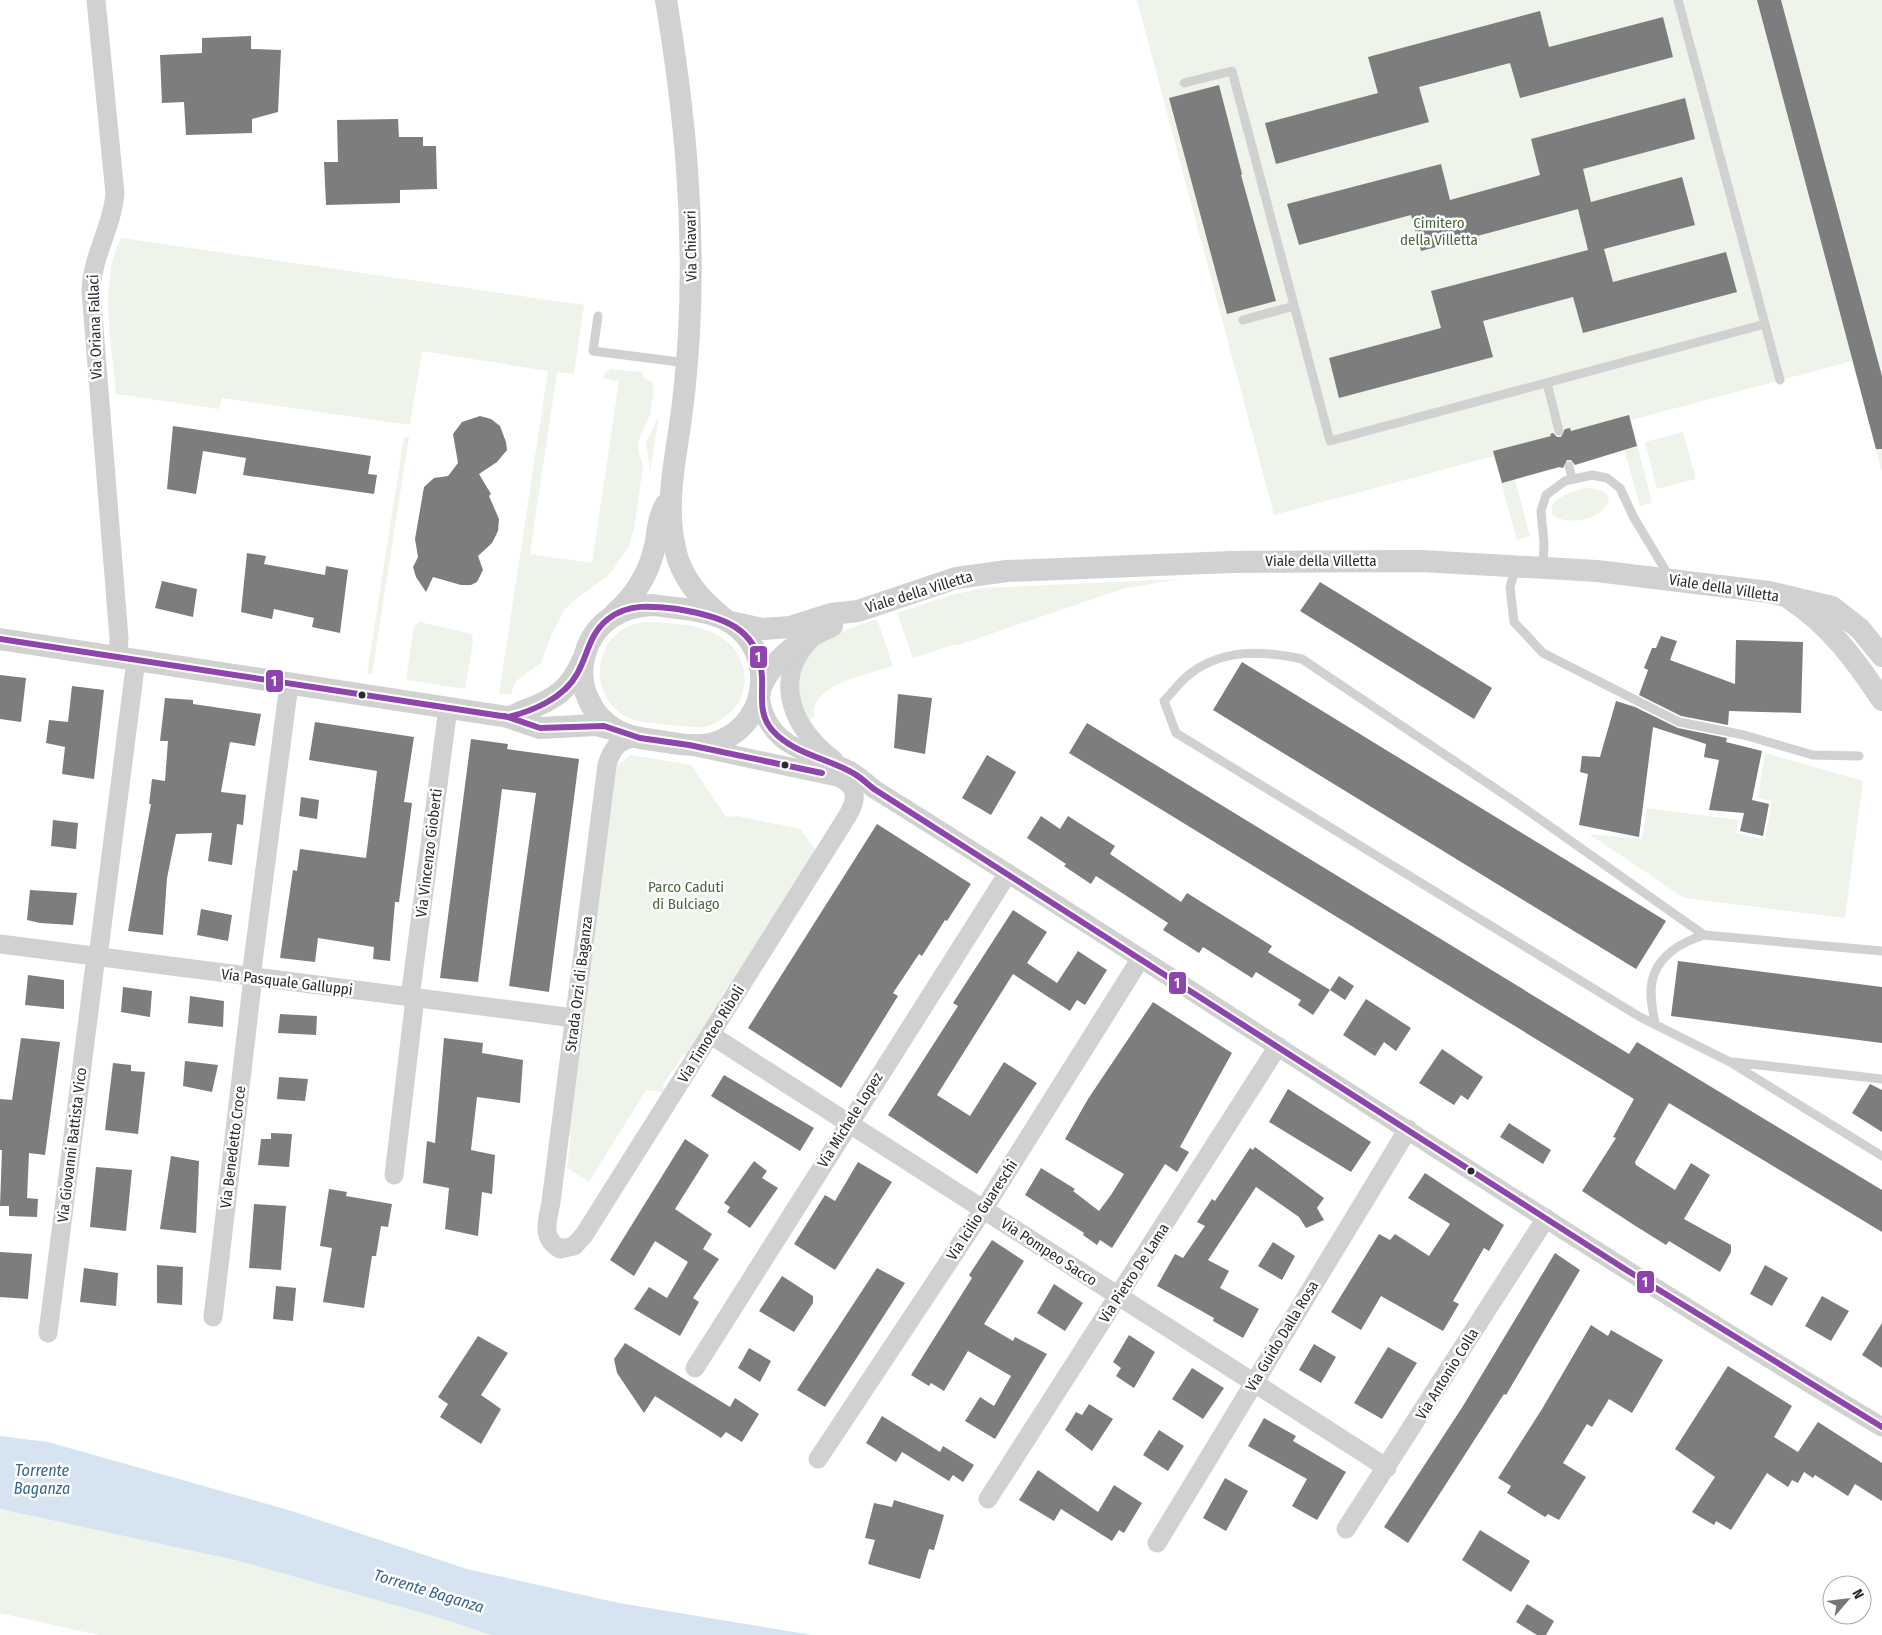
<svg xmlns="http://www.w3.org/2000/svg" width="1882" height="1635" font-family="'Fira Sans Condensed',sans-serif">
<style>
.green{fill:#eef4ea}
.water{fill:#d6e4f2}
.building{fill:#7d7d7d}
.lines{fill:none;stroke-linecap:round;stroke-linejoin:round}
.service{stroke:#d1d1d1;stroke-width:9}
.minor{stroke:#d1d1d1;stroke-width:19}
.tertiary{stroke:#d1d1d1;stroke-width:22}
.bus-1-casing{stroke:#fff;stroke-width:10}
.bus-1{stroke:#8e44ad;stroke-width:6}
.bus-dot{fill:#2c2c2c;stroke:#fff;stroke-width:2}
.labels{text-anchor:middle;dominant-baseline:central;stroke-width:5;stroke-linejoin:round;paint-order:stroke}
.park-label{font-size:15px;fill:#4a6938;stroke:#fff}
.street-label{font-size:15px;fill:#2c2c2c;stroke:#fff}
.water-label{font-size:16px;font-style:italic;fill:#386591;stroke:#fff}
.line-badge{stroke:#fff;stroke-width:2}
.badge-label{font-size:14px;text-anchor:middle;font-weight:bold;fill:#fff}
</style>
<rect width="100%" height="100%" fill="#fff"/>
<path class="green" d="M 1137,0 L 1882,0 L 1882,472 L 1852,361 L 1631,420 L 1652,503 L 1640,506 L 1624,449 L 1580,463 L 1515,479 L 1530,536 L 1517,540 L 1494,456 L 1274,515 Z
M 121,238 L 584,305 L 574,374 L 557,372 L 530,554 L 592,563 L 619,381 L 603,378 L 605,373 L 611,369 L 642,372 L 643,377 L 653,383 L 654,389 L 650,415 L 638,442 L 639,453 L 643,466 L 634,529 L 629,546 L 610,574 L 572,602 L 565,609 L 552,633 L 541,663 L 516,681 L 511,694 L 499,694 L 548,371 L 422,351 L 410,425 L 222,398 L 219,409 L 116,394 C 112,343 98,285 121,238 Z
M 659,416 L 650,471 L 646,442 Z
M 1683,432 L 1696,479 L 1657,489 L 1645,442 Z
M 404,437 L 409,437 L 372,674 L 367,674 Z
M 1590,488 L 1603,491 L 1609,497 C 1608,519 1566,528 1552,514 L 1552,505 C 1562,494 1576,489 1590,488 Z
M 1180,579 L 1122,589 L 961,644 L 949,646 L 913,658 L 897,613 L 951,595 L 984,588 Z
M 877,619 L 893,666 C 869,674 810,684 814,717 L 808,720 C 801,710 797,695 799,683 C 806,639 840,632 877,619 Z
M 420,622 L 472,634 L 473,642 L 465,689 L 406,680 L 414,626 Z
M 646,622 C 681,623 731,625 743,666 C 746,678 745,692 738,703 C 731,713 720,722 708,726 C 696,729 683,726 670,725 C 657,723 642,723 629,718 C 602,706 592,673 606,647 C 613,633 630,623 646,622 Z
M 1765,753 L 1863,781 L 1845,918 L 1684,898 L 1589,834 L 1642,839 L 1647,808 L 1738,820 L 1736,833 L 1765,840 L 1772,801 L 1758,798 Z
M 631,755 L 691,765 L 726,817 L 737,816 L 800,829 L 818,853 L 690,1057 L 684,1054 L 662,1086 L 668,1090 L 666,1093 L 646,1090 L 589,1182 L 567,1168 L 571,1135 L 565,1134 L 612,769 Z
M 0,1509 L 239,1561 L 443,1619 L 491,1635 L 98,1635 L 0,1613 Z"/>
<path class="water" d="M 0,1436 L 48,1442 L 292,1511 L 467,1569 L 619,1603 L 812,1635 L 491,1635 L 443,1619 L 239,1561 L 0,1509 Z"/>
<path class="building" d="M 1757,0 L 1781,0 L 1882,376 L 1882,449 L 1876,449 Z
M 1540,11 L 1549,47 L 1663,17 L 1673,57 L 1520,98 L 1510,63 L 1419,87 L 1429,122 L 1276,164 L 1265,123 L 1378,93 L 1368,57 Z
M 251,36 L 251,49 L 281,50 L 278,112 L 252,119 L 252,133 L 186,135 L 184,102 L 162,103 L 160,55 L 202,53 L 202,38 Z
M 1219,85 L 1242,174 L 1241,175 L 1276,301 L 1227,314 L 1169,98 Z
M 1685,98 L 1695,139 L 1583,169 L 1591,202 L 1682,177 L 1695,225 L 1604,249 L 1613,282 L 1726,252 L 1737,292 L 1583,333 L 1573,297 L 1483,321 L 1493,357 L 1339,398 L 1329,358 L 1441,328 L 1431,291 L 1588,250 L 1578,209 L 1421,251 L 1411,215 L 1299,245 L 1287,204 L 1441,164 L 1450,200 L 1540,175 L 1531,139 Z
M 398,119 L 399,137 L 423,137 L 423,146 L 436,146 L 437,189 L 400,190 L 400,203 L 326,205 L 324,162 L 338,162 L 337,120 Z
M 1629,415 L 1637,446 L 1575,465 L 1571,460 L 1567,460 L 1563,468 L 1559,467 L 1502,483 L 1493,451 L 1551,436 L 1550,434 L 1553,433 L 1557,437 L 1561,437 L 1565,429 L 1570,428 L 1571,431 Z
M 480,416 L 491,419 L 500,426 L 506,442 L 507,450 L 497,462 L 479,474 L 491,494 L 489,496 L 499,519 L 498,531 L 492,543 L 478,556 L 483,570 L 477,582 L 471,585 L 461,585 L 433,577 L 426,592 L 416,577 L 413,567 L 418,557 L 415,539 L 424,487 L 434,478 L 448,476 L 458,463 L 453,434 L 462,422 Z
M 173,426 L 371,456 L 368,474 L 377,475 L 374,494 L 243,475 L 246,458 L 203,451 L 196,494 L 167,489 Z
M 247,553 L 266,556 L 264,564 L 325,575 L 326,566 L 348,570 L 340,633 L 312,627 L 314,618 L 274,609 L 272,619 L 241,612 Z
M 162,581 L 197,589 L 193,617 L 155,608 Z
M 1320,582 L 1492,688 L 1474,719 L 1300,611 Z
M 1661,636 L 1677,641 L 1670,660 L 1735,684 L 1736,640 L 1803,642 L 1801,713 L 1729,711 L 1728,725 L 1681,716 L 1639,695 L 1648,670 L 1644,668 L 1652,648 L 1656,648 Z
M 1242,662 L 1666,921 L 1636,969 L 1213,710 Z
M 0,675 L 26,678 L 21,722 L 0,719 Z
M 72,686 L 104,690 L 94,779 L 62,774 L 65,747 L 46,743 L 49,720 L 68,722 Z
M 898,694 L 932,698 L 925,754 L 894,748 Z
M 165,698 L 193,700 L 193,704 L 261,714 L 255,746 L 230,742 L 221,792 L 246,795 L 243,825 L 237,824 L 232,865 L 208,861 L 212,833 L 176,834 L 167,878 L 163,935 L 128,931 L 151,804 L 149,804 L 152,779 L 165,781 L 168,741 L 160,741 Z
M 1616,701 L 1635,707 L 1678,728 L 1727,738 L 1726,742 L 1762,751 L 1752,800 L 1769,804 L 1763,836 L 1740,831 L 1744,813 L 1709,810 L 1719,760 L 1704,757 L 1706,744 L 1653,727 L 1639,837 L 1579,825 L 1588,774 L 1580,772 L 1582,756 L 1600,757 Z
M 315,722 L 414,737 L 404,802 L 412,803 L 399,902 L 395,902 L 390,961 L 373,959 L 374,947 L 318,938 L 315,962 L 280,958 L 293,870 L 297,871 L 300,849 L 366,858 L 377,771 L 309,760 Z
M 1087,723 L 1629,1054 L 1637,1042 L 1882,1190 L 1882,1232 L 1669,1103 L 1635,1162 L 1636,1165 L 1675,1190 L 1691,1163 L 1710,1175 L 1684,1219 L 1731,1245 L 1731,1252 L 1720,1272 L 1669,1241 L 1666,1245 L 1634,1225 L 1582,1191 L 1616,1138 L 1613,1137 L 1634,1099 L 1069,753 Z
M 471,739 L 508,744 L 507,749 L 579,759 L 549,992 L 509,986 L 536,793 L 502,789 L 478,982 L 440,978 Z
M 987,755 L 1016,772 L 991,815 L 962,798 Z
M 301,797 L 319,800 L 317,819 L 299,816 Z
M 1041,816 L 1060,829 L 1068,816 L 1115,846 L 1110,854 L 1181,902 L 1187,893 L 1272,946 L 1268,952 L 1330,990 L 1313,1015 L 1298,1005 L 1301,1000 L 1256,972 L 1252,978 L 1203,947 L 1199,953 L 1163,930 L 1168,923 L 1096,876 L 1091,884 L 1064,866 L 1066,864 L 1027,838 Z
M 53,820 L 78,823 L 76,849 L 51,846 Z
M 877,824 L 971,884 L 947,921 L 945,920 L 922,956 L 919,954 L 893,993 L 898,996 L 841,1088 L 748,1028 Z
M 30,890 L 77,893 L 73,925 L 40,923 L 27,920 Z
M 201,909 L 232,915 L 228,941 L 197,935 Z
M 1013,910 L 1047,932 L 1027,963 L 1057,983 L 1078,951 L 1107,970 L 1085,1005 L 1077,1000 L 1070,1011 L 1013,974 L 937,1095 L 970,1116 L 1004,1062 L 1037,1083 L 977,1174 L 888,1115 L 958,1006 L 953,1003 Z
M 1678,961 L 1882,987 L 1882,1043 L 1671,1016 Z
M 28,975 L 64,980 L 64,1009 L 25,1005 Z
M 1339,976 L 1354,986 L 1345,1000 L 1330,990 Z
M 123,987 L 152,991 L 150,1017 L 121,1012 Z
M 190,996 L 224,1001 L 223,1027 L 188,1023 Z
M 1366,999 L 1411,1028 L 1396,1051 L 1384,1042 L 1375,1056 L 1343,1035 Z
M 1153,1002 L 1232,1053 L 1180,1147 L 1189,1152 L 1177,1172 L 1165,1164 L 1112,1248 L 1100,1240 L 1097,1245 L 1083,1235 L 1084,1233 L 1025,1195 L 1041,1168 L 1075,1189 L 1073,1191 L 1099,1211 L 1111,1195 L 1124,1174 L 1065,1139 L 1088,1099 Z
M 280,1014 L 317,1016 L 316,1035 L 278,1033 Z
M 21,1038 L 60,1042 L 45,1155 L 29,1153 L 27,1198 L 38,1199 L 37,1217 L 9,1216 L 9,1206 L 0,1206 L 2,1150 L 0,1150 L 0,1099 L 12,1100 Z
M 444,1038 L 483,1043 L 482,1053 L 523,1060 L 520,1103 L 477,1097 L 471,1150 L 495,1155 L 492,1194 L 482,1192 L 478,1236 L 445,1229 L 449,1188 L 423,1183 L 427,1141 L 435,1143 Z
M 1442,1049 L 1483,1077 L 1468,1100 L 1461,1095 L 1454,1105 L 1419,1083 Z
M 185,1061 L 218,1065 L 212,1092 L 183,1086 Z
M 113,1063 L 131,1065 L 131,1071 L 145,1072 L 138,1134 L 105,1130 Z
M 724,1075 L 814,1128 L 800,1151 L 711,1096 Z
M 279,1077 L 308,1079 L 305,1101 L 277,1099 Z
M 1870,1084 L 1882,1090 L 1882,1132 L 1852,1113 Z
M 1288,1089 L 1371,1142 L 1351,1172 L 1269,1122 Z
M 1509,1123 L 1551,1150 L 1543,1164 L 1500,1137 Z
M 271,1133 L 292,1134 L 289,1167 L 258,1165 L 261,1139 L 271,1139 Z
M 685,1139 L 709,1155 L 675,1209 L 712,1234 L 703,1249 L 719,1259 L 693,1298 L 699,1302 L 680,1336 L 634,1309 L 649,1287 L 667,1298 L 688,1262 L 655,1241 L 634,1276 L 610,1260 Z
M 1255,1147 L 1324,1198 L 1317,1208 L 1324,1220 L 1306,1228 L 1299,1217 L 1256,1187 L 1208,1260 L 1229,1271 L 1220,1288 L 1259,1309 L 1243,1338 L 1213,1321 L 1214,1318 L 1157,1286 L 1175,1254 L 1183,1258 L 1205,1226 L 1197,1222 L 1212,1199 L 1215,1201 L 1250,1148 L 1253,1150 Z
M 171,1156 L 199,1161 L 196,1233 L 160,1229 Z
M 754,1161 L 767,1171 L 762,1178 L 778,1188 L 750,1228 L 727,1212 L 730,1207 L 724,1203 Z
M 858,1162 L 892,1182 L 835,1270 L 794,1244 L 825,1195 L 835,1201 Z
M 96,1167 L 132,1170 L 126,1231 L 90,1227 Z
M 1425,1173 L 1504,1225 L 1489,1251 L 1484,1248 L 1453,1301 L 1459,1304 L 1443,1331 L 1381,1296 L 1361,1330 L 1331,1312 L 1379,1234 L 1390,1240 L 1395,1234 L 1429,1256 L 1450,1224 L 1408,1198 Z
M 329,1189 L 347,1192 L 346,1196 L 392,1204 L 388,1227 L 381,1226 L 376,1256 L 372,1256 L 364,1308 L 323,1302 L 332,1248 L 320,1246 Z
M 254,1204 L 286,1206 L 281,1270 L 249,1268 Z
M 992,1240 L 1024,1261 L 984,1324 L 1013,1341 L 1015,1337 L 1047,1354 L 995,1439 L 965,1421 L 980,1397 L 994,1406 L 1011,1376 L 968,1351 L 944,1391 L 931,1383 L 929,1386 L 911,1375 L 972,1278 L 969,1275 Z
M 1273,1242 L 1295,1256 L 1282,1280 L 1258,1266 Z
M 0,1252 L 32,1254 L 28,1299 L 0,1297 Z
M 1555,1253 L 1580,1270 L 1506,1395 L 1504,1394 L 1408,1543 L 1384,1527 L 1463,1406 Z
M 157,1265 L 183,1267 L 182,1305 L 157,1303 Z
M 1765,1265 L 1788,1278 L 1772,1306 L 1750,1294 Z
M 84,1268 L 118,1273 L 116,1306 L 80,1302 Z
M 877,1268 L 905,1283 L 825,1407 L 797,1390 Z
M 782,1276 L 813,1296 L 813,1303 L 794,1332 L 759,1311 Z
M 1054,1284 L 1083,1303 L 1065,1331 L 1037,1313 Z
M 276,1286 L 296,1288 L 293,1321 L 273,1319 Z
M 1822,1296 L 1849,1311 L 1831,1341 L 1805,1326 Z
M 1882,1323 L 1882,1368 L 1862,1355 Z
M 1591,1325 L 1608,1336 L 1611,1330 L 1663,1360 L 1632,1413 L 1609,1399 L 1592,1427 L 1587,1424 L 1563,1463 L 1586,1477 L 1559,1520 L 1548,1514 L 1545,1517 L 1507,1493 L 1511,1486 L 1498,1478 L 1542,1409 Z
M 1129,1335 L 1155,1352 L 1134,1388 L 1116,1376 L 1121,1368 L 1113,1362 Z
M 478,1336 L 508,1353 L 481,1395 L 501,1409 L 481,1444 L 440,1417 L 448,1404 L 438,1397 Z
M 625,1343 L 730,1407 L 735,1398 L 759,1414 L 742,1442 L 726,1432 L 721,1438 L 655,1396 L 644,1413 L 617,1373 L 614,1359 Z
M 1314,1344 L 1336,1357 L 1321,1383 L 1299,1370 Z
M 1388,1347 L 1417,1363 L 1382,1419 L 1354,1403 Z
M 749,1348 L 771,1361 L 760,1382 L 738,1368 Z
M 1728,1366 L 1792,1406 L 1774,1437 L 1798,1452 L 1818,1422 L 1882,1463 L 1882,1501 L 1855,1484 L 1848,1496 L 1815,1475 L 1813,1478 L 1804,1472 L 1798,1483 L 1792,1480 L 1788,1487 L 1767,1473 L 1731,1530 L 1716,1521 L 1714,1525 L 1692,1512 L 1715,1477 L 1675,1449 Z
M 1192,1368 L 1224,1388 L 1203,1419 L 1172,1399 Z
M 1089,1404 L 1113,1419 L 1092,1451 L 1065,1430 L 1076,1412 L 1082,1415 Z
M 882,1416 L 940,1452 L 943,1446 L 974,1465 L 963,1482 L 953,1475 L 949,1481 L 902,1452 L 896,1462 L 866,1443 Z
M 1264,1418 L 1296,1436 L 1293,1441 L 1346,1472 L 1317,1520 L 1292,1506 L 1307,1479 L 1248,1446 Z
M 1159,1430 L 1184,1446 L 1168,1471 L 1143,1455 Z
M 1038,1470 L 1098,1512 L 1114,1485 L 1142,1503 L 1124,1533 L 1119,1530 L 1112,1541 L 1061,1509 L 1054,1521 L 1019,1500 Z
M 1225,1478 L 1248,1491 L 1226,1531 L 1203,1518 Z
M 894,1500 L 944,1515 L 934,1550 L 929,1549 L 920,1579 L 868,1564 L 875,1540 L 865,1538 L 874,1503 L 892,1507 Z
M 1480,1530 L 1530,1561 L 1511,1592 L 1462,1560 Z
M 1527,1604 L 1554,1621 L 1546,1635 L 1537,1635 L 1516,1622 Z"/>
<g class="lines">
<path class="service" d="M 1678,0 L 1780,380
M 1184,83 L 1232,71 L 1330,441 L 1765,324
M 598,316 L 593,351 L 687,363
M 1243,320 L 1294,306
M 1547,383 L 1559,431
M 1569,466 L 1572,478
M 1516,567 L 1510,587 L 1514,622 L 1543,653 L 1679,722 L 1744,735 L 1813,755 L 1859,756
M 1543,567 L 1544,543 L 1541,511 L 1546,495 L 1565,481 L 1592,475 L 1607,478 L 1620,488 L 1634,518 L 1669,576
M 1882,951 L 1704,935 L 1514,801 L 1302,659 C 1263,651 1225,648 1191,673 C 1181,680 1173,692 1164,701 L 1176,733 L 1640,1017 L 1730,1062 L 1882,1156
M 1655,1024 C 1653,1011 1649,995 1652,982 C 1657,956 1682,942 1704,935
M 1733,1062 L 1882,1079"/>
<path class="minor" d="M 96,0 L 115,194 C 112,228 92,256 91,291 L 119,638 L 118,657
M 811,639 C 770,680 794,731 834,760
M 760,696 C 767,749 809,750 849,770 C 858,775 866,782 874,789 C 1211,999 1541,1223 1882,1427
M 640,738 C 621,737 612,747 607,765 L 551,1202 C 548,1219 540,1238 560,1249 L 574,1246 L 584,1235 L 848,815 C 857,799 858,787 840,778
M 696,747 L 837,777
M 0,944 L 574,1018
M 98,957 L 136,660
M 251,977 L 289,684
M 410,998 L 448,708
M 711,1035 L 1387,1468
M 394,1175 L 415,998
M 213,1317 L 253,977
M 48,1333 L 96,956
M 695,1368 L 1008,873
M 818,1459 L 983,1210 L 1141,958
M 988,1499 L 1278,1046
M 1346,1529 L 1546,1218
M 1157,1543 L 1408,1129"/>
<path class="tertiary" d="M 666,0 C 685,114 695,219 689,334 C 687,367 684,399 679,432 C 673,471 666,509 675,548 C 681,579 702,601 726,620
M 1790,599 C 1830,625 1856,661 1882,700
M 653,605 C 678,609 709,609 731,623 C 774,650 771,719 722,740 C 704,748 685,745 666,742 C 650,739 633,739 618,731 C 591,717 576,684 585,654 C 594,622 621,606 653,605 Z
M 615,613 C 636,595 649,573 655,546 C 658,531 658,518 666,504
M 730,622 L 763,629 L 790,627 L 831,614 L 858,611 L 956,578 L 1007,571 L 1232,562 L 1421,561 L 1597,571 L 1769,592 L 1832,607 L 1860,629 L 1882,656
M 0,639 L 508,717 L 540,728 L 596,725 L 618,731
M 761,687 C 775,656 801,639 832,626
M 508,717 C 515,716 520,712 526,710 C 556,699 570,689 583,659"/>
<g class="bus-1-casing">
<path id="bus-1" d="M 0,639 L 508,717 C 533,711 564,698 577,674 C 588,655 589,634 608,619 C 628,603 653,606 677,609 C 720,616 760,627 762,677 C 763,697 758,715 773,731 C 794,754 827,758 853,773 C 861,777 867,784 874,789 L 1628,1271 L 1882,1427
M 505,716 L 540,728 L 604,726 L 640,738 L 689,745 L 822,773"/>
</g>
<use href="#bus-1" class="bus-1"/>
</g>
<g class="bus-dot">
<circle cx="362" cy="695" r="4.5"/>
<circle cx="785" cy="765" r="4.5"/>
<circle cx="1471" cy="1171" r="4.5"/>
</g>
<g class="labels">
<g class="park-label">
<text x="1439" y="223">Cimitero<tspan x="1439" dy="17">della Villetta</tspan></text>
<text x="686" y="887">Parco Caduti<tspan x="686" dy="17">di Bulciago</tspan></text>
</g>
<g class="street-label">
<text transform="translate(691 246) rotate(-91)">Via Chiavari</text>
<text transform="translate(95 327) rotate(-92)">Via Oriana Fallaci</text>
<text x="1321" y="561">Viale della Villetta</text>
<text transform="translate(1724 588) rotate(9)">Viale della Villetta</text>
<text transform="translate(919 592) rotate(-17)">Viale della Villetta</text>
<text transform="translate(429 853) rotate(-83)">Via Vincenzo Gioberti</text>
<text transform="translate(287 982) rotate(7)">Via Pasquale Galluppi</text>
<text transform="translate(579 984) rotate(-83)">Strada Orzi di Baganza</text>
<text transform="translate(711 1034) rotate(-58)">Via Timoteo Riboli</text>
<text transform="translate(850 1120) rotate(-58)">Via Michele Lopez</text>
<text transform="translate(72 1145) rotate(-83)">Via Giovanni Battista Vico</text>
<text transform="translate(233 1147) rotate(-83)">Via Benedetto Croce</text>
<text transform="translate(982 1210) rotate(-57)">Via Icilio Guareschi</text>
<text transform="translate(1049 1252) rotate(33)">Via Pompeo Sacco</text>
<text transform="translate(1134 1273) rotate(-57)">Via Pietro De Lama</text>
<text transform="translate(1282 1336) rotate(-59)">Via Guido Dalla Rosa</text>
<text transform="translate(1447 1374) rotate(-58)">Via Antonio Colla</text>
</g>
<g class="water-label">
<text x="42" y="1470">Torrente<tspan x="42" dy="18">Baganza</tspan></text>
<text transform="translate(429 1591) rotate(17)">Torrente Baganza</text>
</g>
</g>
<g class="line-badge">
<rect x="749" y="645" width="19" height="24" rx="5" fill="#8e44ad"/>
<rect x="265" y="669" width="19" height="24" rx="5" fill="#8e44ad"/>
<rect x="1168" y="971" width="19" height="24" rx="5" fill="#8e44ad"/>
<rect x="1636" y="1270" width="19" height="24" rx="5" fill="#8e44ad"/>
</g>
<g class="badge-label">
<text x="758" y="662">1</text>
<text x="274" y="686">1</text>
<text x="1177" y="988">1</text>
<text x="1645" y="1287">1</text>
</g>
<g transform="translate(1847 1600) rotate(62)"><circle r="24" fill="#ffffff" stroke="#ababab"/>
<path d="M0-4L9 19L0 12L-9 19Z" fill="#767676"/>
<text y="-8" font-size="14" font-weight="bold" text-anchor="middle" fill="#2c2c2c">N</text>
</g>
</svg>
